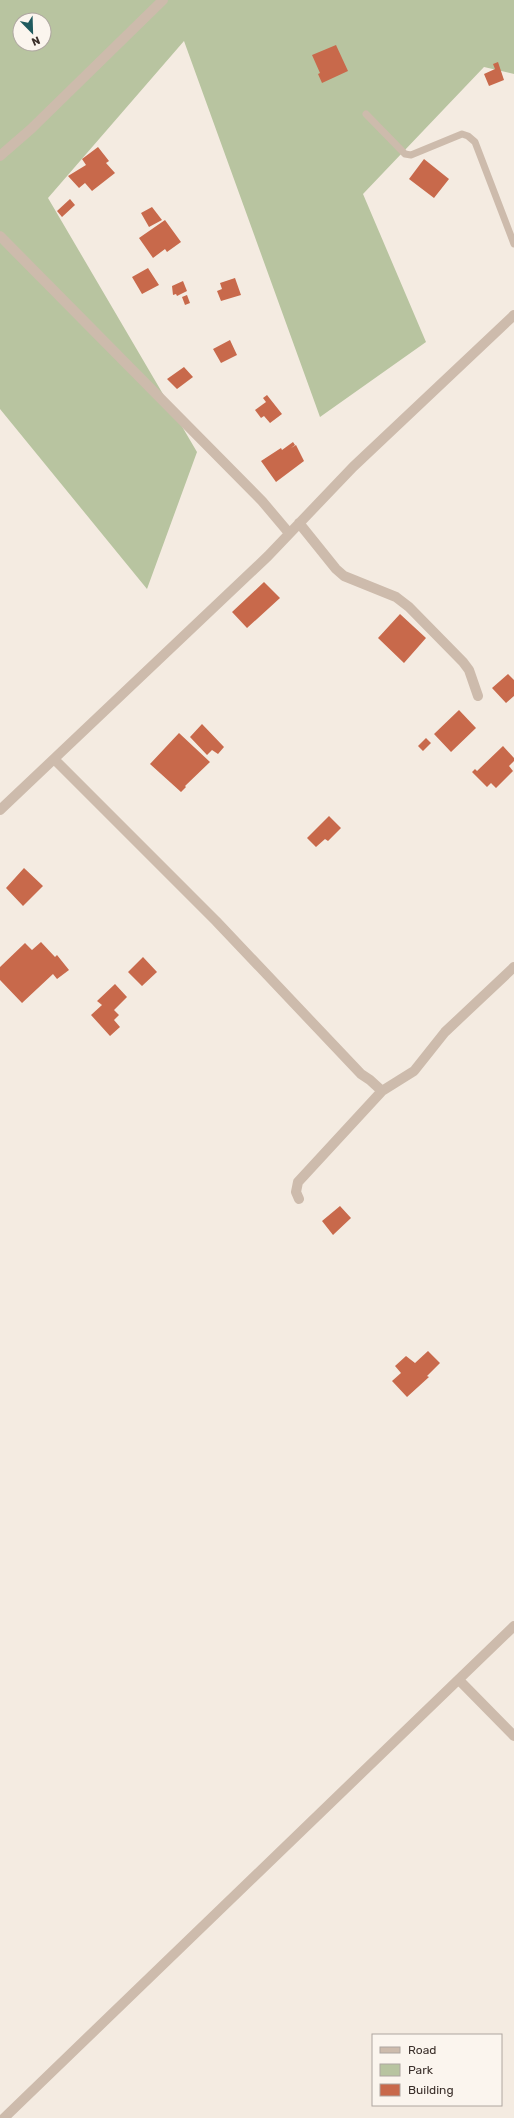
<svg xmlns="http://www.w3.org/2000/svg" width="514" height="2118" font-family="Rubik,sans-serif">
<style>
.green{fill:#b8c4a0;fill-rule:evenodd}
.building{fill:#c8694b}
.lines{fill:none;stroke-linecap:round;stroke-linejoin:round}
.lane{stroke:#cdbbac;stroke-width:7}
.street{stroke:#cdbbac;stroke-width:10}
</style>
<rect width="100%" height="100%" fill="#f4ebe1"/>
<path class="green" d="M 0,0 L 514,0 L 514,74 L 484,67 L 363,194 L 426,342 L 320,417 L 184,41 L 48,198 L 197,452 L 147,589 L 0,409 ZM 20,20 L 44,20 L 44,44 L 20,44 Z"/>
<path class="building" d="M 336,45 L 348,71 L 322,83 L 318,74 L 320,73 L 312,55 Z
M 498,62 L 504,80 L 489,86 L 484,74 L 495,69 L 493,64 Z
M 98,147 L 109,161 L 106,163 L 115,173 L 92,191 L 85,183 L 79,188 L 68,176 L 86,165 L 82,159 Z
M 424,159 L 449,179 L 434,198 L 409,179 Z
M 70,199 L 75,205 L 62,217 L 57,211 Z
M 152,207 L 162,220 L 149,227 L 141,213 Z
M 165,220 L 181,242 L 167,252 L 165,249 L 153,258 L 139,238 Z
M 148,268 L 159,285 L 142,294 L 132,277 Z
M 235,278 L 241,295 L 221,301 L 217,291 L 222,289 L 220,283 Z
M 183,281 L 187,291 L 177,296 L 176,294 L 173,295 L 172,286 Z
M 187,295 L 190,303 L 185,305 L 182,297 Z
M 230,340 L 237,355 L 221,363 L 213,349 Z
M 184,367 L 193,377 L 177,389 L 167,379 Z
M 267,395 L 282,414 L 270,423 L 264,416 L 261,418 L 255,410 L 266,402 L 263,398 Z
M 293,442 L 295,445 L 291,448 L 296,445 L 304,461 L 276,482 L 261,461 L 281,448 L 282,450 Z
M 264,582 L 280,598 L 247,628 L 232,612 Z
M 400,614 L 426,638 L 404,663 L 378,638 Z
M 508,674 L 514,680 L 514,696 L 506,703 L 492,688 Z
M 459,710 L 476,728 L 451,752 L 434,734 Z
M 202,724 L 224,747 L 218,754 L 212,750 L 207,755 L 190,737 Z
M 179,733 L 210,762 L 185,786 L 186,787 L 181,792 L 150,764 Z
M 426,738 L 431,743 L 423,751 L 418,746 Z
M 503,746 L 514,758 L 514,761 L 509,766 L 513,771 L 496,788 L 491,783 L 487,787 L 472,772 L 475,769 L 477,771 Z
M 329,816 L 341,828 L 328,841 L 325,839 L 316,847 L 307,838 Z
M 24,868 L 43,886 L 23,906 L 6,888 Z
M 41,942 L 55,957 L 57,955 L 69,970 L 57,979 L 53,974 L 22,1003 L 0,980 L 0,967 L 25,943 L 32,950 Z
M 143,957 L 157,972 L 142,986 L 128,972 Z
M 115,984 L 127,997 L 114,1010 L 119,1015 L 114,1020 L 120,1027 L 110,1036 L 91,1015 L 102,1005 L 97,1001 Z
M 340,1206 L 351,1218 L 333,1235 L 322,1221 Z
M 428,1351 L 440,1363 L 427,1376 L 429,1377 L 407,1397 L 392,1381 L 401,1373 L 395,1366 L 406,1356 L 415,1363 Z"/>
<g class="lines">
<path class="lane" d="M 366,114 L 405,154 L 411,155 L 462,134 L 468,136 L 475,142 L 514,244"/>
<path class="street" d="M 0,156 L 31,129 L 163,0
M 0,236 L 262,501 L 289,533
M 299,523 L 336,569 L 344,576 L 396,597 L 409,607 L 463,662 L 469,670 L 478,696
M 54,759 L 216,921 L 361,1074 L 370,1080 L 382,1091 L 414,1071 L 445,1032 L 514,967
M 0,810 L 268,556 L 353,467 L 514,315
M 299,1199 L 296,1192 L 298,1182 L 382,1091
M 459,1680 L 514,1736
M 4,2118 L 514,1626"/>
</g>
<rect x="372" y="2034" width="130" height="72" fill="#fbf5ee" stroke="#aea6a0"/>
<rect x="380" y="2047" width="20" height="6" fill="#cdbbac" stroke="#aea6a0"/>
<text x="408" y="2054" font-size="12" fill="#3b302b">Road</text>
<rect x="380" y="2064" width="20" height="12" fill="#b8c4a0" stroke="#aea6a0"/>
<text x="408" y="2074" font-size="12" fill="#3b302b">Park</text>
<rect x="380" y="2084" width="20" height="12" fill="#c8694b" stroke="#aea6a0"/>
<text x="408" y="2094" font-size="12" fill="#3b302b">Building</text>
<g transform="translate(32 32) rotate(157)"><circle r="19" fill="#fbf5ee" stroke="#aea6a0"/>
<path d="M0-3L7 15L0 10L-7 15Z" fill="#1f5a5e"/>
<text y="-6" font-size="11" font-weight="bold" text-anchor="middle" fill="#3b302b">N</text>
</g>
</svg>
